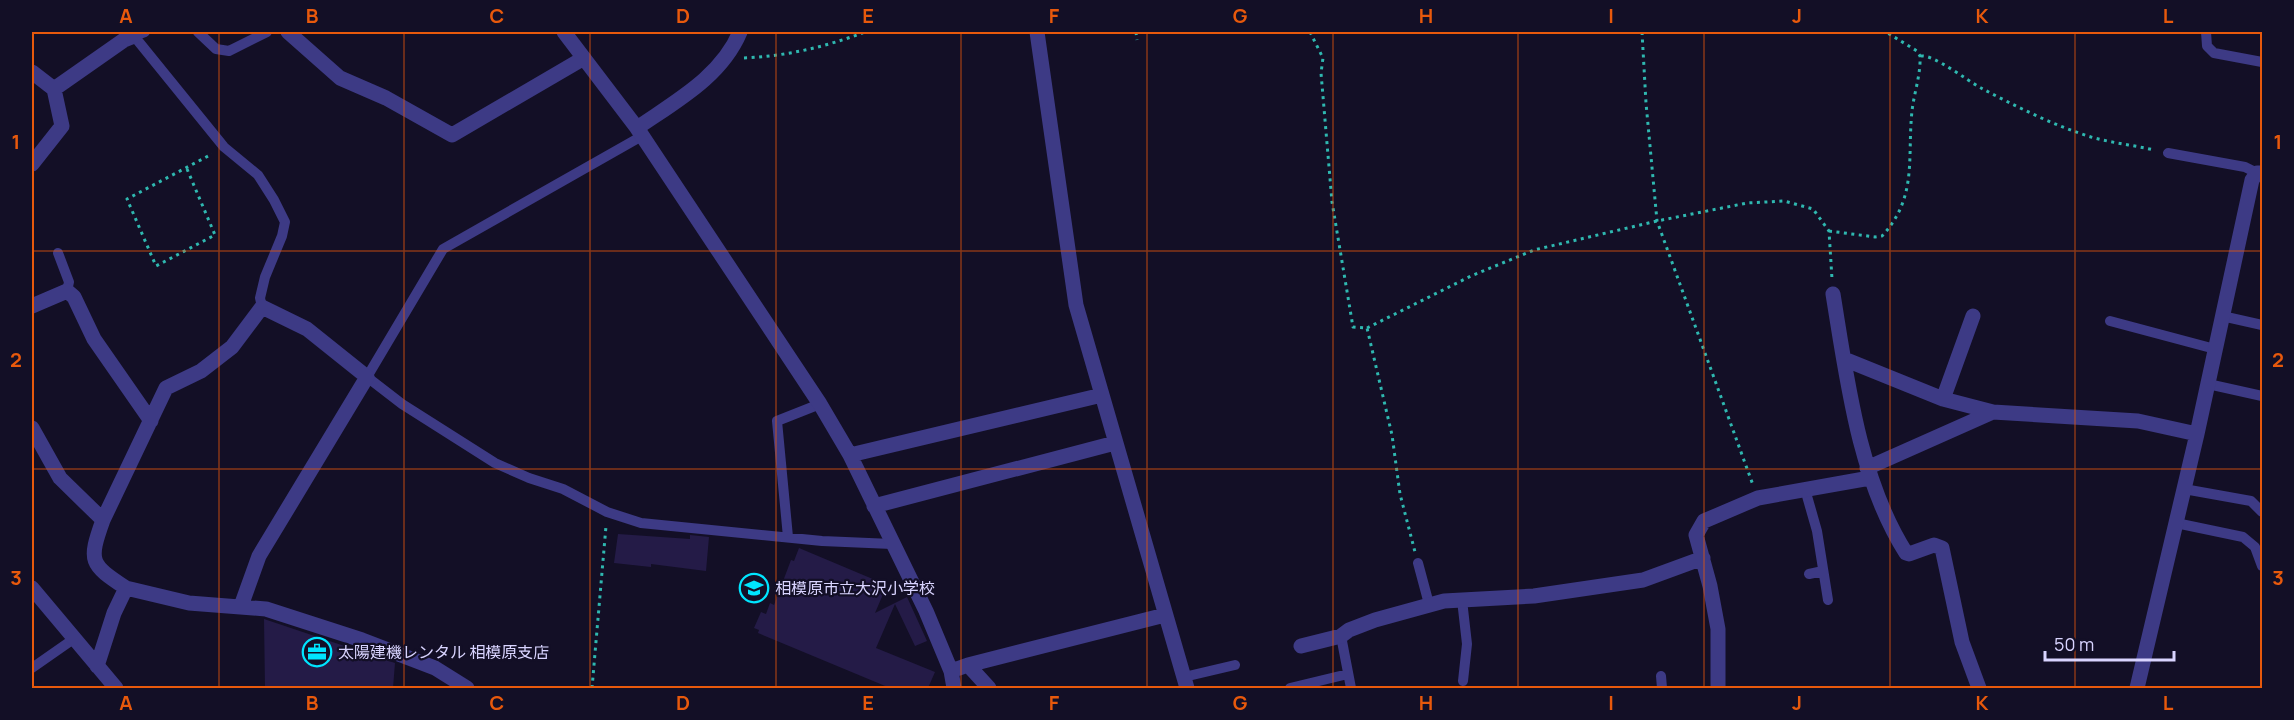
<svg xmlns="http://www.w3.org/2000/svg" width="2294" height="720" font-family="Manrope,'Noto Sans JP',sans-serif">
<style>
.building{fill:#241b47}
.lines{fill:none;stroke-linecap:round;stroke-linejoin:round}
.path{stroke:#2fb8b0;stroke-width:3;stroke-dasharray:3 4.5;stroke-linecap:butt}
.lane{stroke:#3d3a85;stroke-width:10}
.street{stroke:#3d3a85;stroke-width:15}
.grid{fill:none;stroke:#e8590c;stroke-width:1.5;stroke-opacity:0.55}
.labels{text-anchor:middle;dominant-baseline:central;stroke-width:4.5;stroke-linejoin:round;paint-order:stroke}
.poi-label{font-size:16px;fill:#d9d4ff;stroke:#130f26;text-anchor:start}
.neatline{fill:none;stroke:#e8590c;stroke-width:2}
.grid-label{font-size:20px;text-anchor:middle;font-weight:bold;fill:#e8590c}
</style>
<rect width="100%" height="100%" fill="#130f26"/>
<path class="building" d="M 618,534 L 690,539 L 690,535 L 709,537 L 706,571 L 651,564 L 651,567 L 614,563 Z
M 799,548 L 887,585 L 875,613 L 907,597 L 927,641 L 915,646 L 895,604 L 876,648 L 935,672 L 928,688 L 890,688 L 758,633 L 759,630 L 754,628 L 761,612 L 766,614 L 770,603 L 774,605 L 791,560 L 794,561 Z
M 264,619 L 395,663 L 393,688 L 265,688 Z"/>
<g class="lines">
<path class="path" d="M 1136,32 L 1137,40
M 1310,32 L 1323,58 L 1321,73 L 1332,202 L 1353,327 L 1367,328 L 1392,435 L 1400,494 L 1415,552
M 1642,32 L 1646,103 L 1657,221 L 1753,485
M 1921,56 C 1933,54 1968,81 1981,88 C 2015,106 2055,126 2091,137 C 2112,143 2133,145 2154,150
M 744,58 C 787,56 825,47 865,32
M 187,169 L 215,235 L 156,266 L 127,199 L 212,154
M 1829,231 L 1875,237 L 1882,236 C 1918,197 1907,158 1912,111 C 1914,93 1921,74 1920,56 L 1917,51 L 1886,32
M 1367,328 L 1471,276 L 1534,250 L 1657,221 L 1747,203 L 1784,201 L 1813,209 L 1829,231 L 1832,279
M 592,688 L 606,526"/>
<path class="lane" d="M 145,32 L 134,36 L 224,147 L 258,175 L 274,200 L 285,222 L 282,236 L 265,277 L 260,298 L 262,307
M 198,32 L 216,49 L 229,51 L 267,32
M 2206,32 L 2207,46 L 2214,53 L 2262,62
M 642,136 L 443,249 L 367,377 L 402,404 L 495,463 L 529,478 L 563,489 L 607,512 L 641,523 L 822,541 L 892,544
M 2168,153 L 2245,167 L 2257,173
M 58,253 L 69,282 L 67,291
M 2222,316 L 2262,325
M 2110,321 L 2215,349
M 2208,384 L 2262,396
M 1805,489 L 1817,531 L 1828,600
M 2184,489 L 2251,501 L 2262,512
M 2176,523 L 2243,537 L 2255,547 L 2262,566
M 788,537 L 777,421 L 820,404
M 1418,563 L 1429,604
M 1809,574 L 1823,571
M 1462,600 L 1467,644 L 1463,681
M 1341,636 L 1351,688
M 32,668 L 75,638
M 1661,676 L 1662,688
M 1184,677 L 1235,665
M 1290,688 L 1348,674"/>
<path class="street" d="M 288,32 L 340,78 L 386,98 L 452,135 L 584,58
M 564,32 L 637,128 L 820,404 L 850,455 L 926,611 L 951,671 L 954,688
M 1037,32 L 1076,305 L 1187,688
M 32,72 L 54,89 L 62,126 L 32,164
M 54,89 L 124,40 L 134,36
M 637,128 C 676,101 721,77 740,32
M 1833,294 C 1847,380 1859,479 1906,553 L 1909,554 L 1934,545 L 1942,548 L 1962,642 L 1979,688
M 32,306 L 67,291 L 74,297 L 94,339 L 151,421
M 1844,359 L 1943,399 L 1993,412 L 2138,421 L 2197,434
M 1943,399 L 1973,316
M 32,428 L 60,478 L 103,520
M 850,455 L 1102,395
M 1867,468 L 1993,412
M 874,506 L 1115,443
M 32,588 L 116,688
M 126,588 C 90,564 88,562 103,520 L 166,388 L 201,371 L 232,347 L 262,307 L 307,329 L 367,377 L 259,556 L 241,606
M 1301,646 L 1341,636 L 1349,630 L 1375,620 L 1444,601 L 1534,596 L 1643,580 L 1703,558
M 968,665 L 989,688
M 97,666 L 114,613 L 126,588 L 189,603 L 266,609 L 362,640 L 435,668 L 467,688
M 951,671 L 968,665 L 1165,615
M 1718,688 L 1718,629 L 1710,586 L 1696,535 L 1704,521 L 1758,498 L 1870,478
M 2137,688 L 2197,434 L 2252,180 L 2257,173 L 2262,173"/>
</g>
<path class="grid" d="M 219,32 L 219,688M 404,32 L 404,688M 590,32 L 590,688M 776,32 L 776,688M 961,32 L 961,688M 1147,32 L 1147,688M 1333,32 L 1333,688M 1518,32 L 1518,688M 1704,32 L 1704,688M 1890,32 L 1890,688M 2075,32 L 2075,688M 32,251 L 2262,251M 32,469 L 2262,469"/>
<defs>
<g id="school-ring" transform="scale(1.5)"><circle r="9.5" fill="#130f26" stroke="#00e5ff" stroke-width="1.5"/><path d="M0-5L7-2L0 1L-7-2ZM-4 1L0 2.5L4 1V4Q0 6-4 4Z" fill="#00e5ff"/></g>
<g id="office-ring" transform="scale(1.5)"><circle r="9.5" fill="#130f26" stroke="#00e5ff" stroke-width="1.5"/><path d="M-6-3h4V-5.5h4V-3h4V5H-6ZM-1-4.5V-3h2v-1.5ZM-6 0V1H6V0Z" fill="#00e5ff"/></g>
</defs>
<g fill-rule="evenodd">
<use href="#school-ring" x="754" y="588"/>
<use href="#office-ring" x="317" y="652"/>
</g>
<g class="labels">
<g class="poi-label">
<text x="775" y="588">相模原市立大沢小学校</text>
<text x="338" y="652">太陽建機レンタル 相模原支店</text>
</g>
</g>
<rect width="2294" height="720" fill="none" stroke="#130f26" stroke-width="66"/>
<path d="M2045 651v9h129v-9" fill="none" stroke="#d9d4ff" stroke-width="3"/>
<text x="2054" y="651" font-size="18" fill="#d9d4ff" stroke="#130f26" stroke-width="4.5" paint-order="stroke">50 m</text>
<rect x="33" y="33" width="2228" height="654" class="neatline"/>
<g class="grid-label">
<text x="126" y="23">A</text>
<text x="312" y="23">B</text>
<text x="497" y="23">C</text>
<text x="683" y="23">D</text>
<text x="868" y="23">E</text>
<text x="1054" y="23">F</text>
<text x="1240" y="23">G</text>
<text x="1426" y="23">H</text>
<text x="1611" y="23">I</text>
<text x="1797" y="23">J</text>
<text x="1982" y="23">K</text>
<text x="2168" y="23">L</text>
<text x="16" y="149">1</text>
<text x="2278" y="149">1</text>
<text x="16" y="367">2</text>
<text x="2278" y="367">2</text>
<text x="16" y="585">3</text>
<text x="2278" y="585">3</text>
<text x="126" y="710">A</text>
<text x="312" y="710">B</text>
<text x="497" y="710">C</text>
<text x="683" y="710">D</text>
<text x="868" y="710">E</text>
<text x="1054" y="710">F</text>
<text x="1240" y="710">G</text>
<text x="1426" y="710">H</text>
<text x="1611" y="710">I</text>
<text x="1797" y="710">J</text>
<text x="1982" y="710">K</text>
<text x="2168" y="710">L</text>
</g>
</svg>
